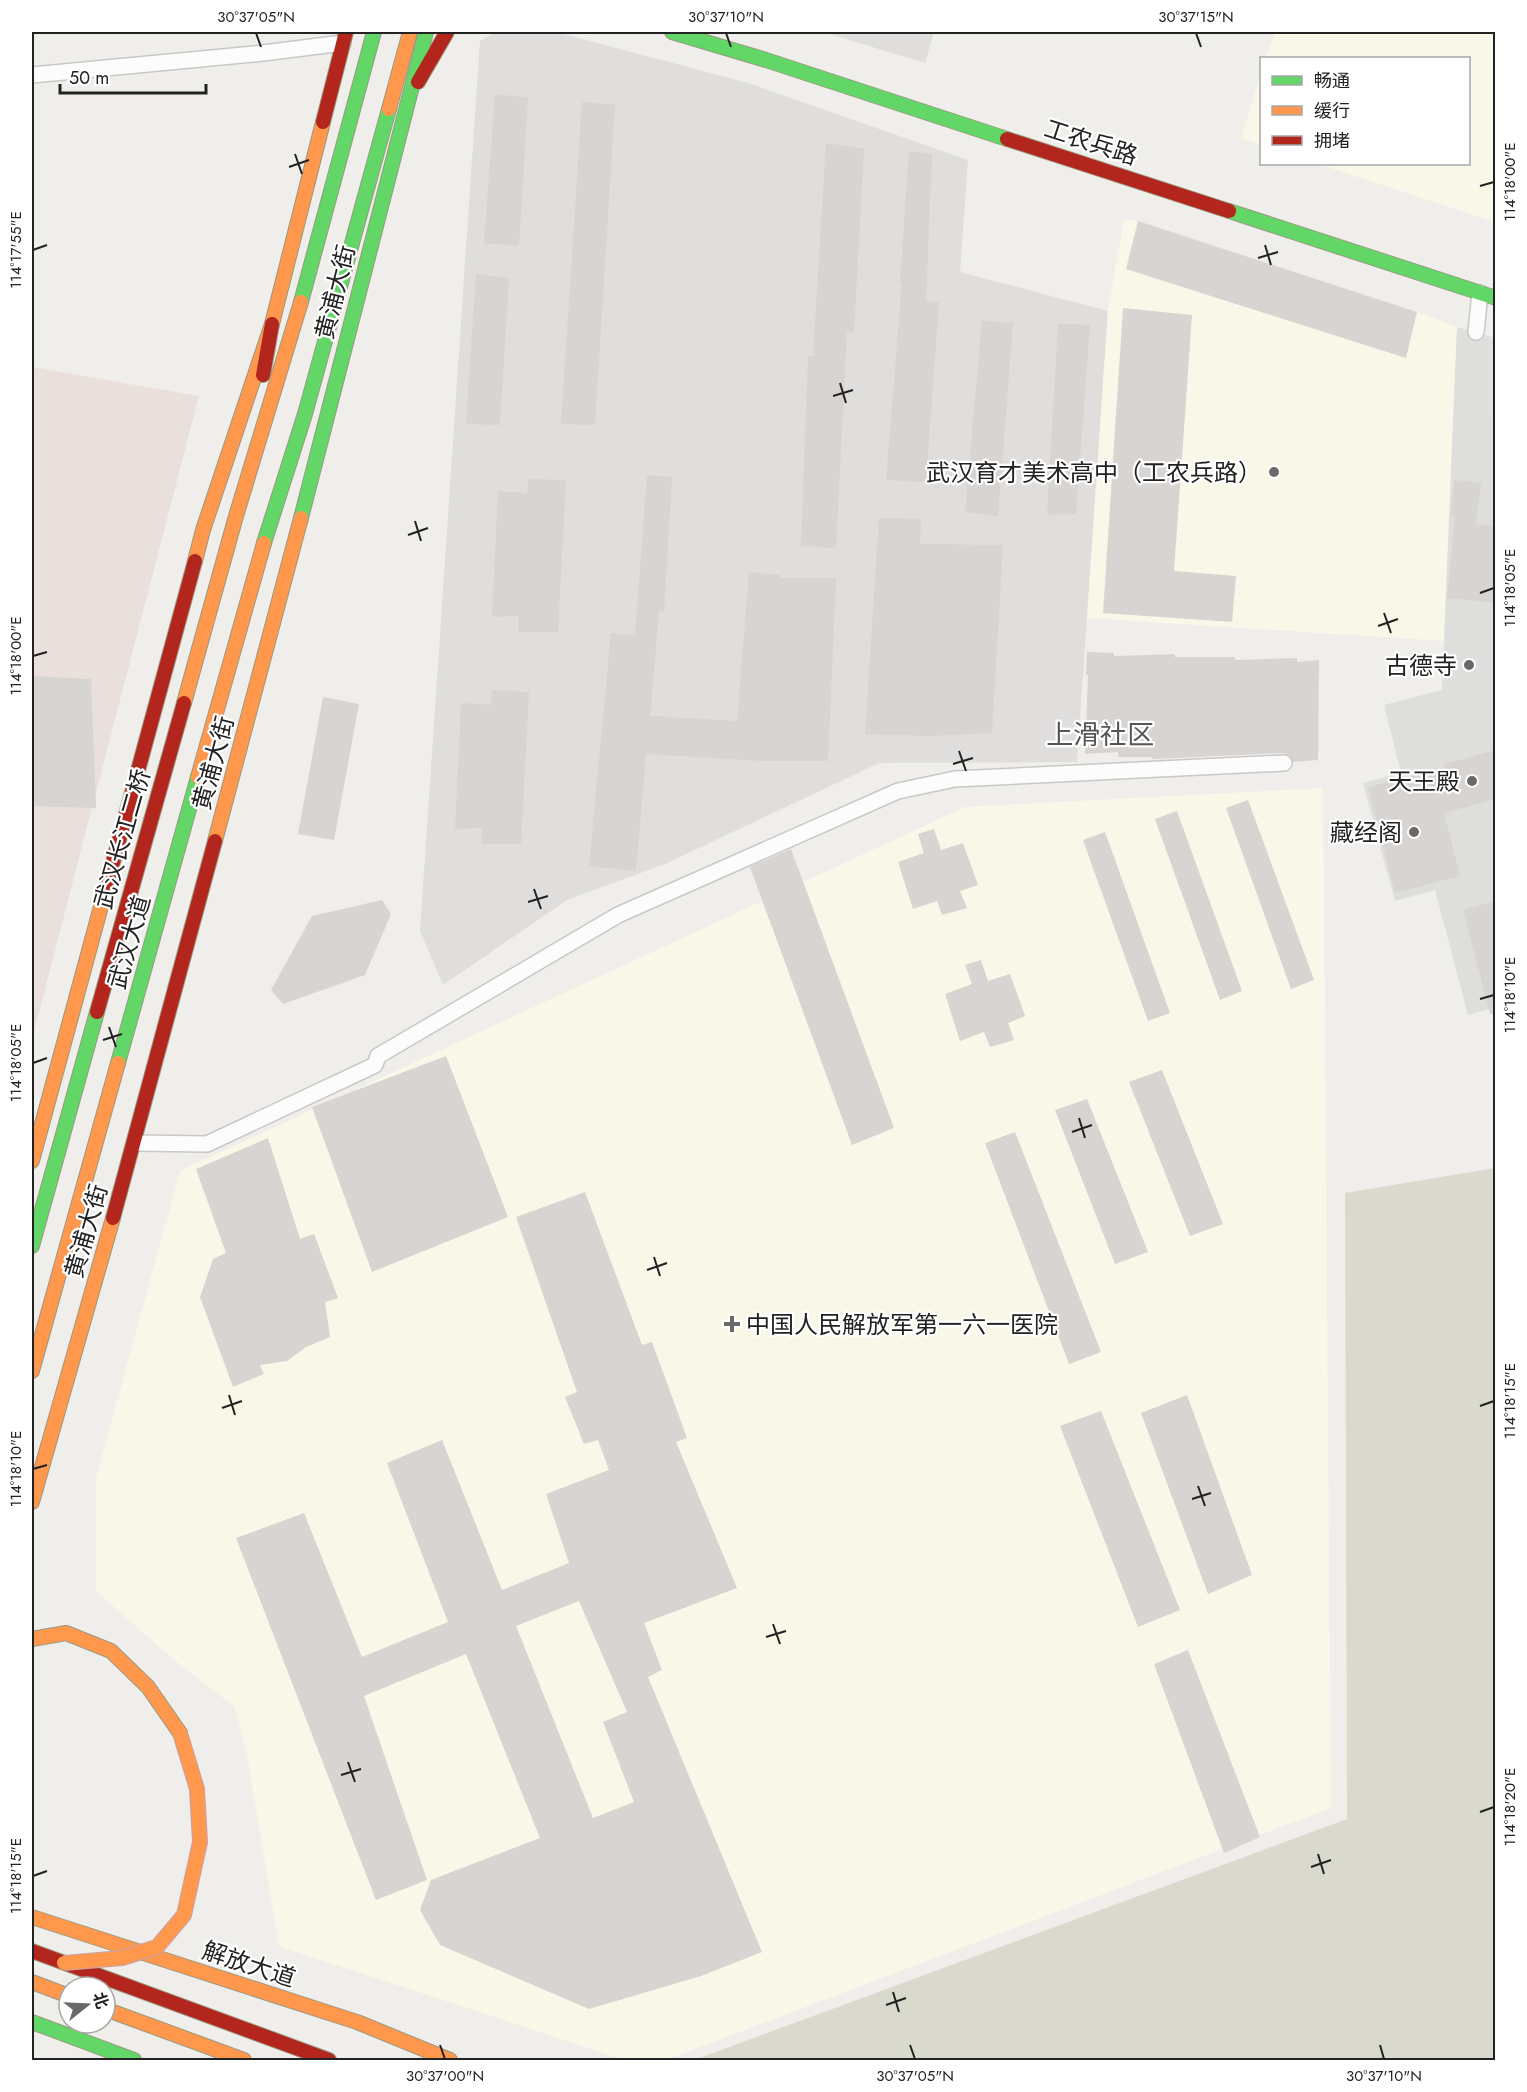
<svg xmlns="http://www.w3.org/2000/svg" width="1527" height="2092" font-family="Jost,'Noto Sans SC',sans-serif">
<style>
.residential{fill:#dfdedc}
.education{fill:#f8f7e8}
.religious{fill:#dededc}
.military{fill:#eae0db}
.construction{fill:#d9d9cd}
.parking{fill:#e0dfde}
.building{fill:#d7d4d2;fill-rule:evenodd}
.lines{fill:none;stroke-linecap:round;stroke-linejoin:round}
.street-casing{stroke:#c9c8c7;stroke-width:18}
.fast-casing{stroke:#999a82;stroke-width:16}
.slow-casing{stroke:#999a82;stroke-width:16}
.jam-casing{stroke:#999a82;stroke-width:16}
.street{stroke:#fdfcfc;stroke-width:15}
.fast{stroke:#63d668;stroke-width:14}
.slow{stroke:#ff974d;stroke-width:14}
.jam{stroke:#b3261e;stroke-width:14}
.slow-bridge-casing{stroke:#c5a2ac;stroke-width:16;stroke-linecap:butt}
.slow-bridge{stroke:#ff974d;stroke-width:14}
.ticks{fill:none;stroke:#222;stroke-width:2}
.poi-dot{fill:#6a6968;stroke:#fff;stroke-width:2}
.labels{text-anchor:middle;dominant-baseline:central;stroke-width:4.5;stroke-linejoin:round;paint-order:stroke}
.street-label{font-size:24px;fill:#222;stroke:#fff}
.poi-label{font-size:24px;fill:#222;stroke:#fff;text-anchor:end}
.quarter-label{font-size:27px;fill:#555;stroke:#fff}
.neatline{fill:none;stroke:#222;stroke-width:2}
.ticks-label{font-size:15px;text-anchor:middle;fill:#222}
</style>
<rect width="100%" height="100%" fill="#f0eeeb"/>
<path class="residential" d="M 496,32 L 556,32 L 748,83 L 968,160 L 960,272 L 1108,311 L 1077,762 L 879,763 L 665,864 L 567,900 L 443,985 L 420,931 L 480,41 Z
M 823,32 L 934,32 L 925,63 Z"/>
<path class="education" d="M 1275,32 L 1495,32 L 1495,222 L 1318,164 L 1468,164 L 1468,58 L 1266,58 Z
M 1261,73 L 1261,145 L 1241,138 Z
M 1124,219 L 1138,221 L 1417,312 L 1457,327 L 1444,641 L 1087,618 L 1108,311 Z
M 1323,788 L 1331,1808 L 666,2060 L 624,2060 L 279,1946 L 247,1755 L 235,1707 L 174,1660 L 96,1591 L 96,1478 L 180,1171 L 965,807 Z"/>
<path class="religious" d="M 1457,327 L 1489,336 L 1490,416 L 1495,429 L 1495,1007 L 1468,1015 L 1435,890 L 1395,901 L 1363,783 L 1401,773 L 1384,705 L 1442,690 Z"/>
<path class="military" d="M 32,367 L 199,396 L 32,1039 Z"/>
<path class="construction" d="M 1495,1168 L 1495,2060 L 694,2060 L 1347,1819 L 1345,1193 Z"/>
<path class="parking" d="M 1489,336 L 1495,338 L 1495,429 L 1490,417 Z"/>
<path class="building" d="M 495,94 L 528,98 L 519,245 L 484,244 Z
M 582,102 L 615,105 L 595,425 L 561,424 Z
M 826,143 L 864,149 L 854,332 L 847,331 L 836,548 L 801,546 L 808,356 L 813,356 Z
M 909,151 L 932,154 L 926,301 L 939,302 L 926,482 L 886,480 L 902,283 L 900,283 Z
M 1138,221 L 1417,312 L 1406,358 L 1126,269 Z
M 476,274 L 509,278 L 500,425 L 466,424 Z
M 1123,308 L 1192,315 L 1174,571 L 1236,576 L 1232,622 L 1103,613 Z
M 982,321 L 1013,323 L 998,516 L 965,512 Z
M 1058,324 L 1090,325 L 1076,514 L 1047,515 Z
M 647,475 L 672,477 L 664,611 L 659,612 L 650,716 L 737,721 L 749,572 L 780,575 L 780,578 L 836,578 L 828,761 L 764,761 L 646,754 L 636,871 L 589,866 L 611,633 L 635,636 Z
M 528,479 L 566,480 L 558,632 L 518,632 L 518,616 L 492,617 L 498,491 L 527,493 Z
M 1454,480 L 1481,483 L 1476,524 L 1496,526 L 1496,603 L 1447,598 L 1455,516 L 1451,515 Z
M 879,518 L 921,519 L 920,544 L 1003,545 L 992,733 L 929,736 L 865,734 Z
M 1087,652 L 1114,653 L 1114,656 L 1175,654 L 1175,657 L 1235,657 L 1235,660 L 1297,658 L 1297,662 L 1319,660 L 1318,760 L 1293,762 L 1289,755 L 1284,753 L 1152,759 L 1152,757 L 1118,757 L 1118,752 L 1085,754 L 1088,675 L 1086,675 Z
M 32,676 L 91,679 L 96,808 L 32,806 Z
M 492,690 L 529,692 L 521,844 L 481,844 L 482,828 L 455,829 L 461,703 L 491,705 Z
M 323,697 L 359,704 L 334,840 L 298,834 Z
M 1496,750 L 1496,799 L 1444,813 L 1460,876 L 1395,893 L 1368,787 L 1445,768 L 1444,764 Z
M 1248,800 L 1314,980 L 1291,989 L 1226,808 Z
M 1177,811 L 1242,991 L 1220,1000 L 1155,819 Z
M 934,829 L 941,850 L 963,843 L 978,885 L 960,891 L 967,908 L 942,915 L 937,901 L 913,909 L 898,862 L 924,853 L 918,834 Z
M 1105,832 L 1170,1013 L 1148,1021 L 1083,840 Z
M 791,849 L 894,1128 L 852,1145 L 750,867 Z
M 382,900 L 391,914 L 365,975 L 283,1004 L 271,990 L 312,916 Z
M 1496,901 L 1496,1014 L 1490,1014 L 1463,910 Z
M 981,960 L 988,981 L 1010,974 L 1025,1016 L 1008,1023 L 1014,1040 L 990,1047 L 984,1032 L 960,1041 L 945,994 L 972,984 L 965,965 Z
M 446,1056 L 508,1217 L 372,1272 L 312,1107 Z
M 1162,1070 L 1223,1224 L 1190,1236 L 1129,1082 Z
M 1087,1099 L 1148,1252 L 1115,1264 L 1055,1110 Z
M 1015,1132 L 1101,1352 L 1069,1364 L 985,1143 Z
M 268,1138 L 300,1239 L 314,1234 L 338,1298 L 325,1302 L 330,1337 L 306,1347 L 287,1361 L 260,1365 L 264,1374 L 233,1387 L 200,1297 L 213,1259 L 226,1253 L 196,1169 Z
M 585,1192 L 642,1345 L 652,1342 L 687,1438 L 676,1442 L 737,1588 L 644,1623 L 662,1670 L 648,1677 L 762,1952 L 701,1976 L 589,2009 L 440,1945 L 420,1910 L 431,1880 L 540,1838 L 466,1654 L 364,1696 L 427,1880 L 376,1900 L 236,1538 L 304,1513 L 362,1657 L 448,1622 L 387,1463 L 442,1440 L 502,1590 L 569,1563 L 546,1494 L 609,1470 L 598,1440 L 584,1444 L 565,1397 L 577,1392 L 516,1217 ZM 579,1601 L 627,1712 L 603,1722 L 634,1802 L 593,1818 L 516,1626 Z
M 1187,1395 L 1252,1575 L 1208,1594 L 1141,1413 Z
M 1101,1411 L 1180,1610 L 1138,1627 L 1060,1426 Z
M 1188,1650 L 1260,1837 L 1224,1853 L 1154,1664 Z"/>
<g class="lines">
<g class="street-casing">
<path id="street" d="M 32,75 L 263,53 L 343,43
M 1476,332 L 1480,293
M 135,1143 L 207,1144 L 375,1065 L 378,1056 L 618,915 L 898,791 L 955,779 L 1284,763"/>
</g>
<g class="fast-casing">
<path id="fast" d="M 672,32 L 766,60 L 1007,139
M 1229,211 L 1496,298
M 301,302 L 374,32
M 301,518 L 426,32
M 264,543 L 305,414 L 389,109
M 118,1063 L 198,777
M 32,1246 L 97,1012
M 32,2022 L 134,2060"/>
</g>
<g class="slow-casing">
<path id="slow" d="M 389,109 L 410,32
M 195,561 L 203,530 L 272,324 L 323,122
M 184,703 L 236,516 L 301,302
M 198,777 L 264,543
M 215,841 L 301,518
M 32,1161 L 106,888
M 32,1371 L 118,1063
M 32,1502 L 113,1218
M 32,1639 L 66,1633 L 111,1651 L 148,1687 L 180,1733
M 32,1917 L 357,2022 L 450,2060
M 32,1982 L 69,1996
M 105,2009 L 244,2060"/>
</g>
<g class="jam-casing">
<path id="jam" d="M 418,82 L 447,32
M 323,122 L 346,32
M 1007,139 L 1229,211
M 263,375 L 272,324
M 106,888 L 195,561
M 97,1012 L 184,703
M 113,1218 L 215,841
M 32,1951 L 329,2060"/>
</g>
<use href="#street" class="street"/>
<use href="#fast" class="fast"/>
<use href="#slow" class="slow"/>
<use href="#jam" class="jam"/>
<g class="slow-bridge-casing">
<path id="slow-bridge" d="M 64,1963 L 122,1958 L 157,1947 L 184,1915 L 200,1842 L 197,1789 L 180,1733"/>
</g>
<use href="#slow-bridge" class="slow-bridge"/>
</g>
<path class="ticks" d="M 256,33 L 261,47M 726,33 L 731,47M 1196,33 L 1201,47M 295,154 L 302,174M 289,167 L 309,160M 1480,186 L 1494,182M 1265,245 L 1271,265M 33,250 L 47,245M 1258,258 L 1278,252M 840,383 L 846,403M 833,396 L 853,390M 415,521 L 421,541M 408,535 L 428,528M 1480,593 L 1494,588M 1384,613 L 1391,633M 1378,626 L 1398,619M 33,656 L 47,652M 959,751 L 966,771M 953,764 L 973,758M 534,889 L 541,909M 528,902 L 548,896M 1480,999 L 1494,995M 109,1027 L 116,1047M 103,1040 L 122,1034M 33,1063 L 47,1058M 1079,1118 L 1085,1138M 1072,1132 L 1092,1125M 654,1257 L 660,1276M 647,1270 L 667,1263M 229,1395 L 235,1415M 1480,1406 L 1494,1401M 222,1408 L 242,1401M 33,1469 L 47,1465M 1198,1486 L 1205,1506M 1192,1499 L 1211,1493M 773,1624 L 780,1644M 766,1637 L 786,1631M 348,1762 L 355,1782M 341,1775 L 361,1769M 1480,1812 L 1494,1807M 1318,1854 L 1324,1874M 1311,1867 L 1331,1860M 33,1876 L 47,1871M 893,1992 L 899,2012M 886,2005 L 906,1998M 440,2045 L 445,2059M 910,2045 L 915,2059M 1380,2045 L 1384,2059"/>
<g class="poi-dot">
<circle cx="1274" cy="472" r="6"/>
<circle cx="1469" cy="665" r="6"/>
<circle cx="1472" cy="781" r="6"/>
<circle cx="1414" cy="832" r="6"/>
<path d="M729 1315h6v6h6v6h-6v6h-6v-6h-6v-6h6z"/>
</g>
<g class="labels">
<g class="street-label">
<text transform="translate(1091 142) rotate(18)">工农兵路</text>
<text transform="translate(335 292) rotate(-76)">黄浦大街</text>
<text transform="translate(213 763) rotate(-75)">黄浦大街</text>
<text transform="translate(122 839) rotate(-74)">武汉长江二桥</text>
<text transform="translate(129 942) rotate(-74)">武汉大道</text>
<text transform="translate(86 1231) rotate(-74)">黄浦大街</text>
<text transform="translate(249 1964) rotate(18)">解放大道</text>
</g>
<g class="poi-label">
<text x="1262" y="472">武汉育才美术高中（工农兵路）</text>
<text x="1457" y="665">古德寺</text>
<text x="1460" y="781">天王殿</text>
<text x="1402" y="832">藏经阁</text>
<text x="746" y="1324" text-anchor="start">中国人民解放军第一六一医院</text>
</g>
<g class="quarter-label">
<text x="1100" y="734">上滑社区</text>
</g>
</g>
<rect width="1527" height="2092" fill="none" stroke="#ffffff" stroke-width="66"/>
<rect x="1260" y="57" width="210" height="108" fill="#ffffff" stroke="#a7a7a7" stroke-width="1.5"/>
<rect x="1272" y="76" width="30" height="9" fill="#63d668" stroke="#a7a7a7" stroke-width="1.5"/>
<text x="1314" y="87" font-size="18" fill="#222222">畅通</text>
<rect x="1272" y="106" width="30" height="9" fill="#ff974d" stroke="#a7a7a7" stroke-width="1.5"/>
<text x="1314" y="117" font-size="18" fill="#222222">缓行</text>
<rect x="1272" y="136" width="30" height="9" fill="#b3261e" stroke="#a7a7a7" stroke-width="1.5"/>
<text x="1314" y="147" font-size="18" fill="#222222">拥堵</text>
<g transform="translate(87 2005) rotate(72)"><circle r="28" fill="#ffffff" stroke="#a7a7a7" stroke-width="1.5"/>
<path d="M0-4.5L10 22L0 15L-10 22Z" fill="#6a6968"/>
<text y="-9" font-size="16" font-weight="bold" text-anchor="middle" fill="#222222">北</text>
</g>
<path d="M60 84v9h146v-9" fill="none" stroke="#222222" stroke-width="3"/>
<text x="69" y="84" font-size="18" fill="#222222" stroke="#ffffff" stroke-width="4.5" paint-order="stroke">50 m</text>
<rect x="33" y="33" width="1461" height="2026" class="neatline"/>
<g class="ticks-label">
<text x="256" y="22">30°37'05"N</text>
<text x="726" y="22">30°37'10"N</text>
<text x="1196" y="22">30°37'15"N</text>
<text transform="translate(1510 182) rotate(-90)" y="5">114°18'00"E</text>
<text transform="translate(16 250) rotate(-90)" y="5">114°17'55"E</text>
<text transform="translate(1510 588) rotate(-90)" y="5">114°18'05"E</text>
<text transform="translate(16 656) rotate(-90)" y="5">114°18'00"E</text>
<text transform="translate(1510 995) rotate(-90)" y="5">114°18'10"E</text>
<text transform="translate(16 1063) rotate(-90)" y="5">114°18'05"E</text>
<text transform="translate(1510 1401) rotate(-90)" y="5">114°18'15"E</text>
<text transform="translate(16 1469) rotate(-90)" y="5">114°18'10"E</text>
<text transform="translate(1510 1807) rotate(-90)" y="5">114°18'20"E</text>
<text transform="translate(16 1876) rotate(-90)" y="5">114°18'15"E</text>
<text x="445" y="2081">30°37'00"N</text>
<text x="915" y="2081">30°37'05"N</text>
<text x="1384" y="2081">30°37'10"N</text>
</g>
</svg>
